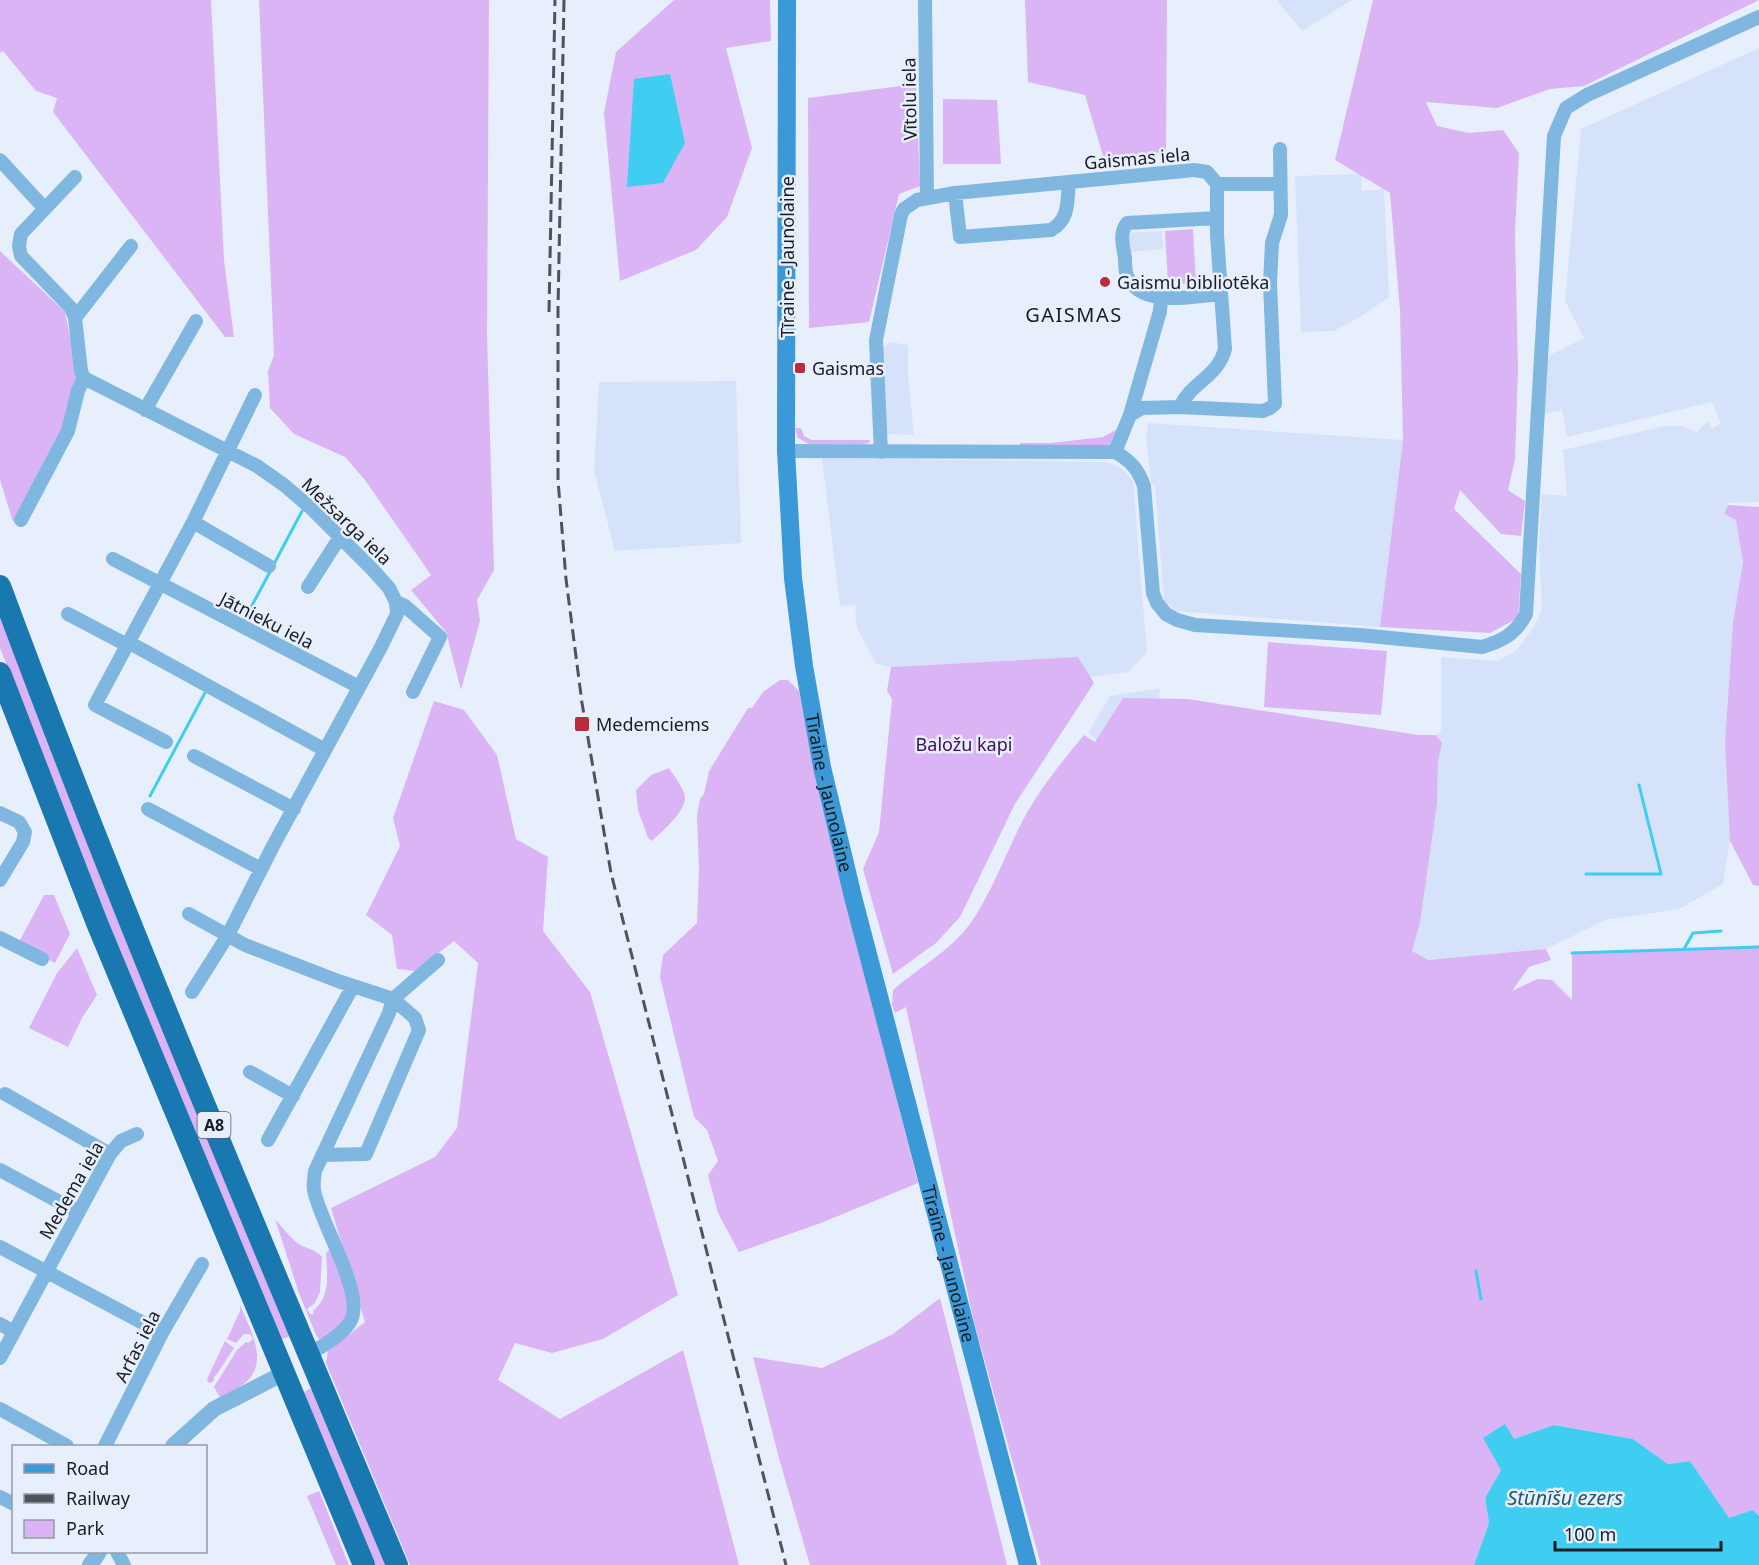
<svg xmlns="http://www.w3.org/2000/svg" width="1759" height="1565" font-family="'Noto Sans',sans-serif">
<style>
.built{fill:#d6e2f9}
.green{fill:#dbb4f6}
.water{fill:#3fcef1}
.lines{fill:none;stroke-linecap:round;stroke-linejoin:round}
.stream{stroke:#3fcef1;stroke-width:3}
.minor{stroke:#7fb7e0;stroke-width:14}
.tertiary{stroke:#7fb7e0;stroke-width:16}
.secondary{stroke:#3b99d7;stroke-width:18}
.trunk{stroke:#1a78b0;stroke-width:22}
.rail{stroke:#4f535b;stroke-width:3;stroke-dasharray:12 6;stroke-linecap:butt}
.poi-dot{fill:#bc2b3b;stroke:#e8effc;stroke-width:2}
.labels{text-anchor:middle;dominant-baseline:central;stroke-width:5;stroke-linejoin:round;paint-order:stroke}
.shield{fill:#e8effc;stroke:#575b63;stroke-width:1.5}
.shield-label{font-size:16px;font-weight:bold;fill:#191c22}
.street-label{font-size:18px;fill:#191c22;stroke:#e8effc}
.poi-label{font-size:18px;fill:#191c22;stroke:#e8effc;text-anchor:start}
.park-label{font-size:18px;fill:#3f0d57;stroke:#e8effc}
.neighbourhood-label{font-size:20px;letter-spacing:1.5px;fill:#191c22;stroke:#e8effc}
.water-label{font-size:20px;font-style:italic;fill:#215968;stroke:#e8effc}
</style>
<rect width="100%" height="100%" fill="#e8effc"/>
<path class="built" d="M 1277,0 L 1352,0 L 1302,31 Z
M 1759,48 L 1759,502 L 1726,503 L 1728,505 L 1724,514 L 1736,520 L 1743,562 L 1733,622 L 1725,743 L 1730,841 L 1723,884 L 1679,909 L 1605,920 L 1546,949 L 1427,960 L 1412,951 L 1420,923 L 1437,804 L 1438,762 L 1442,743 L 1436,735 L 1441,731 L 1441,657 L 1497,661 L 1516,651 L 1534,627 L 1542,609 L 1539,544 L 1542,494 L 1567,496 L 1563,450 L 1665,426 L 1681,426 L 1697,432 L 1708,421 L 1712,429 L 1721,423 L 1712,402 L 1567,437 L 1562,410 L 1542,414 L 1543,375 L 1550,355 L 1584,338 L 1565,301 L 1581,129 Z
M 1361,174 L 1362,191 L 1384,189 L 1389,297 L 1362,316 L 1334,331 L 1301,332 L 1295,176 Z
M 1162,231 L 1163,249 L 1129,252 L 1127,233 Z
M 890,342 L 908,345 L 908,373 L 914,435 L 873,433 L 869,358 Z
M 736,381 L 741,543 L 615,551 L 594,471 L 599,382 Z
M 1148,423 L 1403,440 L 1380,627 L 1177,611 L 1164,601 L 1155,486 L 1151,483 L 1146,438 Z
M 822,458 L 1108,462 L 1122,469 L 1133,481 L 1147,653 L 1128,672 L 1090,677 L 1078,657 L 891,667 L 876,664 L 857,628 L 855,605 L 840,606 Z
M 1160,688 L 1158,710 L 1102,743 L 1088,733 L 1110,696 Z"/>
<path class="green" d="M 0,0 L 211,0 L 224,260 L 234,337 L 225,337 L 53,112 L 57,98 L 36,91 L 3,51 L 0,53 Z
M 259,0 L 489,0 L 487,335 L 494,570 L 477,600 L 480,621 L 461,690 L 446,632 L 411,590 L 431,575 L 365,480 L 345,457 L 294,434 L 270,408 L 268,371 L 274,355 Z
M 674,0 L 770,0 L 771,41 L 726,48 L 752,148 L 727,217 L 696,250 L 620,281 L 604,113 L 616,52 Z
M 1025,0 L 1167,0 L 1166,152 L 1104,159 L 1085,95 L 1028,82 Z
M 1373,0 L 1759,0 L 1584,86 L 1550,89 L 1497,108 L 1426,102 L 1437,126 L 1469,133 L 1503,130 L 1519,153 L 1515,233 L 1518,370 L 1515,459 L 1508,490 L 1525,501 L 1521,536 L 1501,534 L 1460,490 L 1454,509 L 1521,574 L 1518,618 L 1490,633 L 1380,627 L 1403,440 L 1400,311 L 1390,193 L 1335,160 Z
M 916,84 L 920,186 L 899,194 L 869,322 L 809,328 L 808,98 Z
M 943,99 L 997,100 L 1001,164 L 943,164 Z
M 1193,229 L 1196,283 L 1168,284 L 1165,231 Z
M 0,251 L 65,312 L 78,377 L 62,435 L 13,522 L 0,480 Z
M 1121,427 L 1116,443 L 1104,446 L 1020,445 L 1020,443 L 1051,443 L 1103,437 Z
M 795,428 L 801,428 L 804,436 L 812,440 L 870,440 L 870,442 L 865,444 L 809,444 L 798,438 Z
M 1728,505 L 1759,507 L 1759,886 L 1753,885 L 1730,841 L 1725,743 L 1733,622 L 1743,562 L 1736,520 L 1724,514 Z
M 0,614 L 291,1336 L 279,1340 L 105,918 L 0,648 Z
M 1268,642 L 1387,651 L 1381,715 L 1264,707 Z
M 1078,657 L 1094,683 L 1015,804 L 960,917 L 936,943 L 893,974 L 863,869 L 879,832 L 892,699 L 887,691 L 891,667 Z
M 780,680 L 788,680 L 799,691 L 821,803 L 918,1183 L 821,1223 L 739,1252 L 718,1213 L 708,1175 L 718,1161 L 707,1130 L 694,1117 L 660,977 L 663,955 L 697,923 L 699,870 L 697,816 L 700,799 L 704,794 L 709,771 L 748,708 L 752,708 L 763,692 Z
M 1123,698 L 1188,699 L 1418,735 L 1436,735 L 1442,743 L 1438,762 L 1437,804 L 1420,923 L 1412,951 L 1428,960 L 1546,949 L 1551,960 L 1529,967 L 1512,991 L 1537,979 L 1552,980 L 1572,1000 L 1572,953 L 1759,947 L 1759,1516 L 1753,1510 L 1729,1519 L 1690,1461 L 1668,1464 L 1633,1439 L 1554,1425 L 1514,1439 L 1501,1470 L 1485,1498 L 1489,1523 L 1474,1565 L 1041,1565 L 974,1322 L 906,1007 L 895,1013 L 892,1005 L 893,990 C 918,968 949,952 970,924 C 991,894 1004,858 1020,826 C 1037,792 1060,764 1084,735 L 1095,742 Z
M 434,701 L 464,710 L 497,755 L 516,839 L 548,857 L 543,931 L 590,992 L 678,1295 L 603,1339 L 552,1353 L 515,1343 L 498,1380 L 560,1419 L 683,1350 L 739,1565 L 410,1565 L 326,1363 L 328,1351 L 365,1322 L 331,1208 L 435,1157 L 457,1128 L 478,963 L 454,941 L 416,971 L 397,969 L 392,935 L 366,915 L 400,846 L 393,818 Z
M 669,768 C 674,776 684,788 685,797 C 686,811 662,832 652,841 L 648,838 L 638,810 L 636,790 L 651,775 Z
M 44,895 L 54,895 L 70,934 L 55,963 L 18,944 Z
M 77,948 L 97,995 L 82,1018 L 68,1047 L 29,1028 L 57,973 Z
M 275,1219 C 281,1226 288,1235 296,1242 C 303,1248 316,1249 322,1257 L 320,1292 L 315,1303 L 307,1309 L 310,1314 L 314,1314 L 313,1311 C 331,1296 327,1275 326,1253 L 331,1248 C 336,1259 349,1296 349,1307 C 348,1321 332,1337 319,1339 L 316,1335 L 299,1293 Z
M 940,1298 L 1007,1565 L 810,1565 L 780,1462 L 753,1357 L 822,1368 L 893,1334 Z
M 240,1305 C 250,1329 270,1362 245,1383 C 237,1389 229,1394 221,1399 L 214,1387 L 237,1350 L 246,1342 L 248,1343 L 253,1339 L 250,1334 L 244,1334 L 236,1343 L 227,1339 L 240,1311 Z
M 225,1341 L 234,1348 L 217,1374 L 214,1377 L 214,1380 L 211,1383 L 208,1382 L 207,1379 Z
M 309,1389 L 314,1389 L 387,1565 L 373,1565 L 304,1392 Z
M 319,1491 L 349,1565 L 336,1565 L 307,1496 Z"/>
<path class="water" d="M 670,74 L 685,143 L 663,183 L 627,187 L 634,79 Z
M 1505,1424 L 1514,1439 L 1554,1425 L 1633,1439 L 1668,1464 L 1690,1461 L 1729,1518 L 1753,1510 L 1759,1516 L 1759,1565 L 1474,1565 L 1489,1523 L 1485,1498 L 1501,1470 L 1483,1438 Z"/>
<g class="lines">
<path class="stream" d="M 274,564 L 302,511
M 243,622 L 271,570
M 150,796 L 206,691
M 1586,874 L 1661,874 L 1639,785
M 1684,949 L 1693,933 L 1721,931
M 1572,953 L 1759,947
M 1476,1271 L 1481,1299"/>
<path class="minor" d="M 925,0 L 927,198
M 0,160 L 45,209
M 75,177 L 21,234 L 19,246 L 21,256 L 71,308 L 75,318 L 81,371 L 84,378 L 257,466 L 284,485 L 311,508 L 373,570 L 389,588 L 396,602 L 397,614 L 381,647 L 273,846 L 228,935 L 192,992
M 1217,184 L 1280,184
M 955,193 L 960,237 L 1051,230 C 1070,219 1067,201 1069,182
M 1217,218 L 1127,223 C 1119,233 1123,246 1125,258 C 1125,264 1125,271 1127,276 C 1141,309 1194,296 1221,294
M 75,318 L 131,246
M 1180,407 C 1191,382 1218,377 1225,349 L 1217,235 L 1217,184
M 145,410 L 196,321
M 1130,415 L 1142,408 L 1180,407 L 1263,411 L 1270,408 L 1275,404 L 1270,283 L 1272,243 L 1281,215 L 1280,149
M 786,451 L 1115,452 C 1131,461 1138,469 1144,486 L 1153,593 L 1157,603 L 1166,614 L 1177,620 L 1195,625 L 1360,635 L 1482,647 C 1502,641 1516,634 1526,614 L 1554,136 L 1566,108 L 1587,95 L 1759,17
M 881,452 L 876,340 L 901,215 L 904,209 L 917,200 L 955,193 L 1194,170 L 1207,172 L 1217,184
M 1115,452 L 1130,415 L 1160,311 L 1161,299
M 21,520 L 68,431 L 78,391 L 84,378
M 193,522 L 269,566
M 113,559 L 359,687
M 308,587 L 340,537
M 396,602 L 405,606 L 440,637 L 413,692
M 68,614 L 127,645
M 128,642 L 325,750
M 166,742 L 95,705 L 193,522 L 255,395
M 194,756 L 294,809
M 148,809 L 261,869
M 0,813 L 19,822 L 25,832 L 23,842 L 0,880
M 189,914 L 245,945 L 338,981 L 393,999 L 415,1018 L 419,1030 L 366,1154 L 322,1155
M 0,938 L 42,959
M 250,1072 L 293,1096
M 5,1094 L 110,1154
M 268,1140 L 353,986
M 0,1170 L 78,1212
M 0,1247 L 162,1333
M 0,1324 L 14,1332
M 309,1353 C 324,1346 340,1337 350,1322 C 367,1296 319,1221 314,1190 C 313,1184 314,1178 315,1171 L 389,1013 L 393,999 L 438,960
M 0,1358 L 110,1154 L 121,1141 L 137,1134
M 0,1409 L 67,1446
M 105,1446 L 162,1333 L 202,1264
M 0,1497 L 14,1504
M 117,1552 L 124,1565"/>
<path class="tertiary" d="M 173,1446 L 214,1409 L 284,1373
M 90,1565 L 99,1552"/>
<path class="secondary" id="s1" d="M 787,0 L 786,451 L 793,578 L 804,666 L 822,767 L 853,897 L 1028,1565"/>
<path class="trunk" d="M 0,586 C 122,916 261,1240 397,1565
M 0,673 L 97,923 L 364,1565"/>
<path class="rail" d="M 564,0 L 558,309 L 558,480 L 566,579 L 582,703 L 611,873 L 786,1565
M 549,312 L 555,0"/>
</g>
<g class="poi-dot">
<circle cx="1105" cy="282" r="6"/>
<rect x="794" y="362" width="12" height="12" rx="3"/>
<rect x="574" y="716" width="16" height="16" rx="3"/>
</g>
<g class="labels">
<rect class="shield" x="197.5" y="1112" width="33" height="26" rx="4.5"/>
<g class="shield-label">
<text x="214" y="1125">A8</text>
</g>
<g class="street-label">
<text transform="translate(909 99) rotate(-91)">Vītolu iela</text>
<text transform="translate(1137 158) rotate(-5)">Gaismas iela</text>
<text transform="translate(787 257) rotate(-90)">Tīraine - Jaunolaine</text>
<text transform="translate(347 521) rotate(44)">Mežsarga iela</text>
<text transform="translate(267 620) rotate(27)">Jātnieku iela</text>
<text stroke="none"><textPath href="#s1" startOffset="796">Tīraine - Jaunolaine</textPath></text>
<text transform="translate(71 1190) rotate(-60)">Medema iela</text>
<text stroke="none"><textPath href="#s1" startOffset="1282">Tīraine - Jaunolaine</textPath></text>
<text transform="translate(137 1346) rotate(-63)">Arfas iela</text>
</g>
<g class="poi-label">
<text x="1117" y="282">Gaismu bibliotēka</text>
<text x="812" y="368">Gaismas</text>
<text x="596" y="724">Medemciems</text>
</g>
<g class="park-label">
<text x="964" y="744">Baložu kapi</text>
</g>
<g class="neighbourhood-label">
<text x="1074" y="314">GAISMAS</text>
</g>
<g class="water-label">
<text x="1565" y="1497">Stūnīšu ezers</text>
</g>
</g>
<rect x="12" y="1445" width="195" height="108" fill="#e8effc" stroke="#959ba5" stroke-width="1.5"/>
<rect x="24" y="1464" width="30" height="9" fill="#3b99d7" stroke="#959ba5" stroke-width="1.5"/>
<text x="66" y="1475" font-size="18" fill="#191c22">Road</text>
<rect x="24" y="1494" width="30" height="9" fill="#4f535b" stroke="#959ba5" stroke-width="1.5"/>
<text x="66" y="1505" font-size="18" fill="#191c22">Railway</text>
<rect x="24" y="1520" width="30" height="18" fill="#dbb4f6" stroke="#959ba5" stroke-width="1.5"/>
<text x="66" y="1535" font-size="18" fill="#191c22">Park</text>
<path d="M1555 1541v9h166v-9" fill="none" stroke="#191c22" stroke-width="3"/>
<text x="1564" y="1541" font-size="18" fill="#191c22" stroke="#e8effc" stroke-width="4.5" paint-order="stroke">100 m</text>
</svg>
